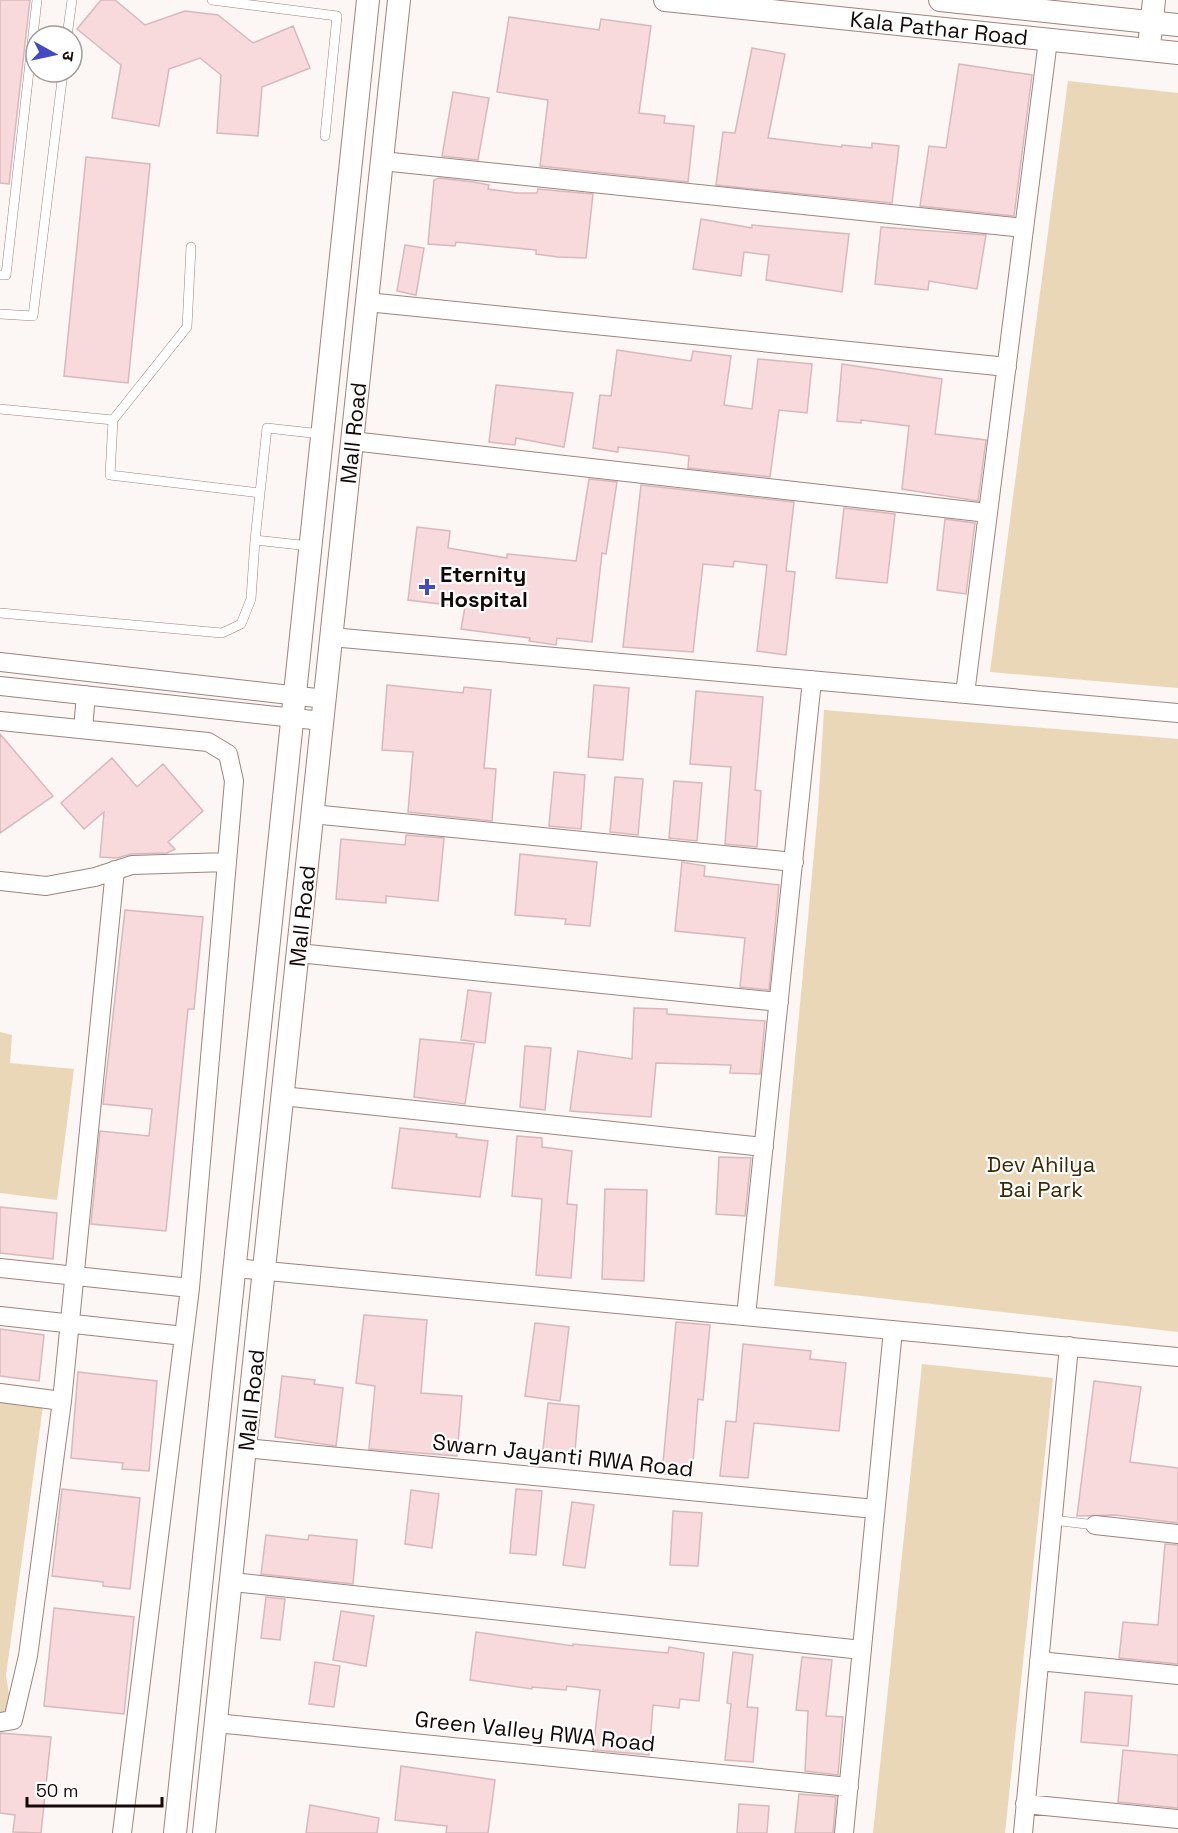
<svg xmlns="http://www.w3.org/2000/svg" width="1178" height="1833" font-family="'Space Grotesk','Noto Sans Devanagari',sans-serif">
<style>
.green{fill:#e9d7b8}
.building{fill:#f8dadd;stroke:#d7b9bd;stroke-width:1.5}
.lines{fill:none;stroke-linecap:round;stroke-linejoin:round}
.service-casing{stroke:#9e837d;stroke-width:10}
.minor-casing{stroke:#9e837d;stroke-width:20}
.tertiary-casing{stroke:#9e837d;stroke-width:24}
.service{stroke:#fff;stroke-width:9}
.minor{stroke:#fff;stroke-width:18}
.tertiary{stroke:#fff;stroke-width:22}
.poi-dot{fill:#444abf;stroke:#fff;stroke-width:2}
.labels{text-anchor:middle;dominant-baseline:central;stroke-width:4.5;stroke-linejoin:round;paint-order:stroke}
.street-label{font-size:22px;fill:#120907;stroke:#fff}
.poi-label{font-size:22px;font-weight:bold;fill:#120907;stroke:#fff;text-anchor:start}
.park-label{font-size:22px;fill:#3d2a02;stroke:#fff}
</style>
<rect width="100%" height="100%" fill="#fcf6f5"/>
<path class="green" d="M 1068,81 L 1178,93 L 1178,688 L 990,672 Z
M 824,710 L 1178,739 L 1178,1332 L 774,1286 L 818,810 Z
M 0,1032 L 12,1035 L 10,1063 L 74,1069 L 57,1200 L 0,1193 Z
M 922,1364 L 1053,1378 L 1005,1833 L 873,1833 Z
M 0,1401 L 43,1406 L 6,1675 L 13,1720 L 0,1715 Z"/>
<path class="building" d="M 0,0 L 30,0 L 9,184 L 0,183 Z
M 101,0 L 115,0 L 145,25 L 185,11 L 218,15 L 253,43 L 293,26 L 310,68 L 262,87 L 258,136 L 217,133 L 221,75 L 200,58 L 169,69 L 159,126 L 112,118 L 121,65 L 77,29 Z
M 509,17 L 599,30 L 601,19 L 651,26 L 639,113 L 665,116 L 664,123 L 694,126 L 688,182 L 540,166 L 548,100 L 497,92 Z
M 752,48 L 785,54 L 768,138 L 842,147 L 842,145 L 872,148 L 872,143 L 899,146 L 892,203 L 716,185 L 723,132 L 735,133 Z
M 959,64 L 1032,75 L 1014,216 L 920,206 L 929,146 L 946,148 Z
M 453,92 L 489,98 L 478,160 L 442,156 Z
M 86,157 L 150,164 L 128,383 L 64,376 Z
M 439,178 L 474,182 L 489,185 L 488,189 L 517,193 L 537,193 L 538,189 L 593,194 L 586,258 L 558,257 L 536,254 L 536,250 L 456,242 L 455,246 L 428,244 L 434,180 Z
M 701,219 L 752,228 L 752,225 L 849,234 L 842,292 L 766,280 L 769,255 L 744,252 L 741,276 L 693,269 Z
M 881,227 L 986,235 L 977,289 L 929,281 L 928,290 L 875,284 Z
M 405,245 L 424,248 L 416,295 L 397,291 Z
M 617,350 L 691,361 L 693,351 L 731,356 L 724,405 L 752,409 L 758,359 L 812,364 L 807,413 L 779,410 L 770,477 L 688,468 L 689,456 L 670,453 L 618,447 L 618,452 L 593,448 L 600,395 L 611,396 Z
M 842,364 L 942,379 L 935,434 L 986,440 L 978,501 L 902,489 L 909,426 L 861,420 L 861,423 L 837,421 Z
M 496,385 L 573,393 L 564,447 L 516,438 L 515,445 L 489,442 Z
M 589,479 L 617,482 L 606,554 L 602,553 L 592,642 L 557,638 L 556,645 L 529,641 L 530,638 L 461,629 L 465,607 L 408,600 L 417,527 L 450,531 L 448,548 L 507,558 L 507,554 L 576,561 Z
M 641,485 L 794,502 L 786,571 L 795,572 L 786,655 L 757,651 L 767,565 L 734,561 L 733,567 L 703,564 L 693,652 L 623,647 Z
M 844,508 L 895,514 L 887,583 L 836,578 Z
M 945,519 L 975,523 L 966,594 L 937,590 Z
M 387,685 L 463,693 L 464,687 L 491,690 L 484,768 L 496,769 L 492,821 L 408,812 L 413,752 L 382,750 Z
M 594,685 L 629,688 L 623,760 L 588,757 Z
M 696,691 L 763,697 L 755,790 L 761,791 L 757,847 L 725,844 L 731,767 L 690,764 Z
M 0,734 L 53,796 L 0,833 Z
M 112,758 L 137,787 L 163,764 L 203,811 L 168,842 L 175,849 L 167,853 L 131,854 L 117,858 L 100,857 L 104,812 L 84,829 L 61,803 Z
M 554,772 L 585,775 L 581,829 L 549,826 Z
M 615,777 L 643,779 L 638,835 L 610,832 Z
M 674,781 L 702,783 L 697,841 L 669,838 Z
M 406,835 L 444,838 L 438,901 L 386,896 L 386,903 L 336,899 L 341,839 L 405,845 Z
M 520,854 L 597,862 L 590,926 L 565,924 L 566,919 L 515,915 Z
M 682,862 L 705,866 L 704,876 L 779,885 L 769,990 L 740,987 L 745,938 L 675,931 Z
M 125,910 L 203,917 L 194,1009 L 188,1009 L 166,1231 L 91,1224 L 100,1131 L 149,1136 L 152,1109 L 103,1104 Z
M 468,990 L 491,993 L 485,1043 L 461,1040 Z
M 634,1008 L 667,1009 L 667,1014 L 765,1021 L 760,1074 L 730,1073 L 731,1065 L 656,1063 L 651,1117 L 570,1111 L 578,1051 L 632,1059 Z
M 420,1039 L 474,1044 L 465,1104 L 414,1097 Z
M 525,1046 L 551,1048 L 545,1110 L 520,1107 Z
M 400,1128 L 457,1134 L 456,1137 L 488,1141 L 480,1197 L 392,1188 Z
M 517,1136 L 542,1138 L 542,1147 L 572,1151 L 567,1204 L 577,1205 L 571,1278 L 536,1275 L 542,1199 L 512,1196 Z
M 719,1157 L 751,1158 L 745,1216 L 716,1214 Z
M 605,1189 L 647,1190 L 644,1281 L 602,1279 Z
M 0,1207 L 57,1213 L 53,1259 L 0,1253 Z
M 364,1315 L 427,1320 L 421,1393 L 462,1396 L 457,1456 L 369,1449 L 375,1386 L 356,1383 Z
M 676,1322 L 710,1325 L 703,1400 L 698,1399 L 692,1476 L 662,1474 Z
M 535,1323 L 569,1327 L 560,1401 L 525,1396 Z
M 0,1329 L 44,1335 L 39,1381 L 0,1376 Z
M 743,1344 L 811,1351 L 810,1359 L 846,1363 L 839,1431 L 754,1423 L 748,1478 L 720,1476 L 726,1421 L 736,1422 Z
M 78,1372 L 157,1381 L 149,1471 L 122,1469 L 123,1463 L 71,1458 Z
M 282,1376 L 315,1380 L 314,1384 L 343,1388 L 336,1446 L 275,1437 Z
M 1094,1381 L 1141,1387 L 1130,1462 L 1178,1468 L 1178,1523 L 1115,1515 L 1077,1516 Z
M 548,1403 L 579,1406 L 574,1462 L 542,1459 Z
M 62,1489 L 140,1498 L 130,1589 L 103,1586 L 103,1582 L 52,1576 Z
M 516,1489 L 542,1491 L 536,1555 L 510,1553 Z
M 411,1490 L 439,1494 L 432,1548 L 405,1544 Z
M 572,1502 L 594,1505 L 585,1568 L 563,1565 Z
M 673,1511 L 702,1513 L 698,1566 L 670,1565 Z
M 266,1535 L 308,1540 L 309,1535 L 357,1540 L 353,1584 L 261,1574 Z
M 1165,1544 L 1178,1545 L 1178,1664 L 1119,1658 L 1123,1622 L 1158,1625 Z
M 266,1597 L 285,1599 L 280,1640 L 261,1638 Z
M 54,1608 L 134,1617 L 124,1714 L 44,1706 Z
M 341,1611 L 374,1616 L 366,1666 L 333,1660 Z
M 476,1632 L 573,1646 L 573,1644 L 668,1653 L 669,1647 L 704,1653 L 699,1701 L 680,1699 L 679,1708 L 653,1705 L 649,1755 L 593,1750 L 600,1690 L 567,1686 L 566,1690 L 532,1687 L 532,1689 L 470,1680 Z
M 733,1652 L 753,1655 L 747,1707 L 758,1708 L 753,1762 L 725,1760 L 731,1704 L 727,1703 Z
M 802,1657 L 832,1660 L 826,1716 L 843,1717 L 838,1775 L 805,1771 L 808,1711 L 796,1710 Z
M 315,1662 L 340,1666 L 334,1707 L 309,1704 Z
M 1085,1692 L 1132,1696 L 1128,1746 L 1081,1742 Z
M 0,1733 L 51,1737 L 41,1833 L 13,1832 L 15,1815 L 0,1813 Z
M 1123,1750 L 1178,1755 L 1178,1808 L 1118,1802 Z
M 401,1766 L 495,1780 L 488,1833 L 446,1833 L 447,1826 L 395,1820 Z
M 799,1794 L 836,1797 L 833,1833 L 795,1833 Z
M 739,1804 L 769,1806 L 767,1833 L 737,1833 Z
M 310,1805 L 379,1818 L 377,1833 L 306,1833 Z"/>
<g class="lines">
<g class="service-casing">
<path id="service" d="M 212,0 L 337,16 L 325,136
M 67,36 L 72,0
M 0,275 L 6,275 L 37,0
M 0,314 L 33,316 L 63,72
M 0,409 L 113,420 L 187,327 L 191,247
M 113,420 L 110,475 L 260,493 L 255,540
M 260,493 L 267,428 L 321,434
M 0,613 L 222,633 L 241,624 L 251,599 L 255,540 L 309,546
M 1053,1520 L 1095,1525"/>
</g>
<g class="minor-casing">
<path id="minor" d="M 382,161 L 1024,228
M 367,302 L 1007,367
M 352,441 L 988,513
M 331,637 L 1178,713
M 0,662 L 325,699
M 0,686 L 322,721
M 965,694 L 1048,40
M 0,721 L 208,742 L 228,754 L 234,781 L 190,1288 L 122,1833
M 83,729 L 86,695
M 312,814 L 794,862
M 0,881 L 46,886 L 95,877 L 132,865 L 227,862
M 298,953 L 779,1002
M 282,1096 L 764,1147
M 0,1268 L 190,1288
M 235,1268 L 1178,1357
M 0,1316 L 184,1336
M 746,1316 L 812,680
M 0,1393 L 62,1401
M 245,1448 L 875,1509
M 1095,1525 L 1178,1534
M 233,1582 L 862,1650
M 1039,1661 L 1178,1675
M 0,1722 L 13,1720 L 28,1656 L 62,1401 L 115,870
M 216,1723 L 849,1787
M 1025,1804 L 1178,1819
M 844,1833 L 893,1330
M 1023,1833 L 1069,1346"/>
</g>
<g class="tertiary-casing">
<path id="tertiary" d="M 665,0 L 1178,53
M 940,0 L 1178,25
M 1150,37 L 1154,0
M 175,1833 L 368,0
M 204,1833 L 399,0"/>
</g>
<use href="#service" class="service"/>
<use href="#minor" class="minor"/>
<use href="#tertiary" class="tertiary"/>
</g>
<path class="poi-dot" d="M424 578h6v6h6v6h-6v6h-6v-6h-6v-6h6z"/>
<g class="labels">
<g class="street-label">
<text transform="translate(939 28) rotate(6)">Kala Pathar Road</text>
<text transform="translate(353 433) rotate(-84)">Mall Road</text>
<text transform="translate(302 916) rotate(-84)">Mall Road</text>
<text transform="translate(251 1400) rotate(-84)">Mall Road</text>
<text transform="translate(563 1455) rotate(6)">Swarn Jayanti RWA Road</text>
<text transform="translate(535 1731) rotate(6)">Green Valley RWA Road</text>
</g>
<g class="poi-label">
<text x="440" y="574">Eternity<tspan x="440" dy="25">Hospital</tspan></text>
</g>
<g class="park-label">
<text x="1041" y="1164">Dev Ahilya<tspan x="1041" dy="25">Bai Park</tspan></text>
</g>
</g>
<g transform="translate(54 54) rotate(98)"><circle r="28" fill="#ffffff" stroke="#a09d9c" stroke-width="1.5"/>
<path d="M0-4.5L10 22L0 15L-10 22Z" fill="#444abf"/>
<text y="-9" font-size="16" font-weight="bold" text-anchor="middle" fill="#120907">उ</text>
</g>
<path d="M27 1797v9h135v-9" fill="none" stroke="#120907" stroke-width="3"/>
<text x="36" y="1797" font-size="18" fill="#120907" stroke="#ffffff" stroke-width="4.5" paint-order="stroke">50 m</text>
</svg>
